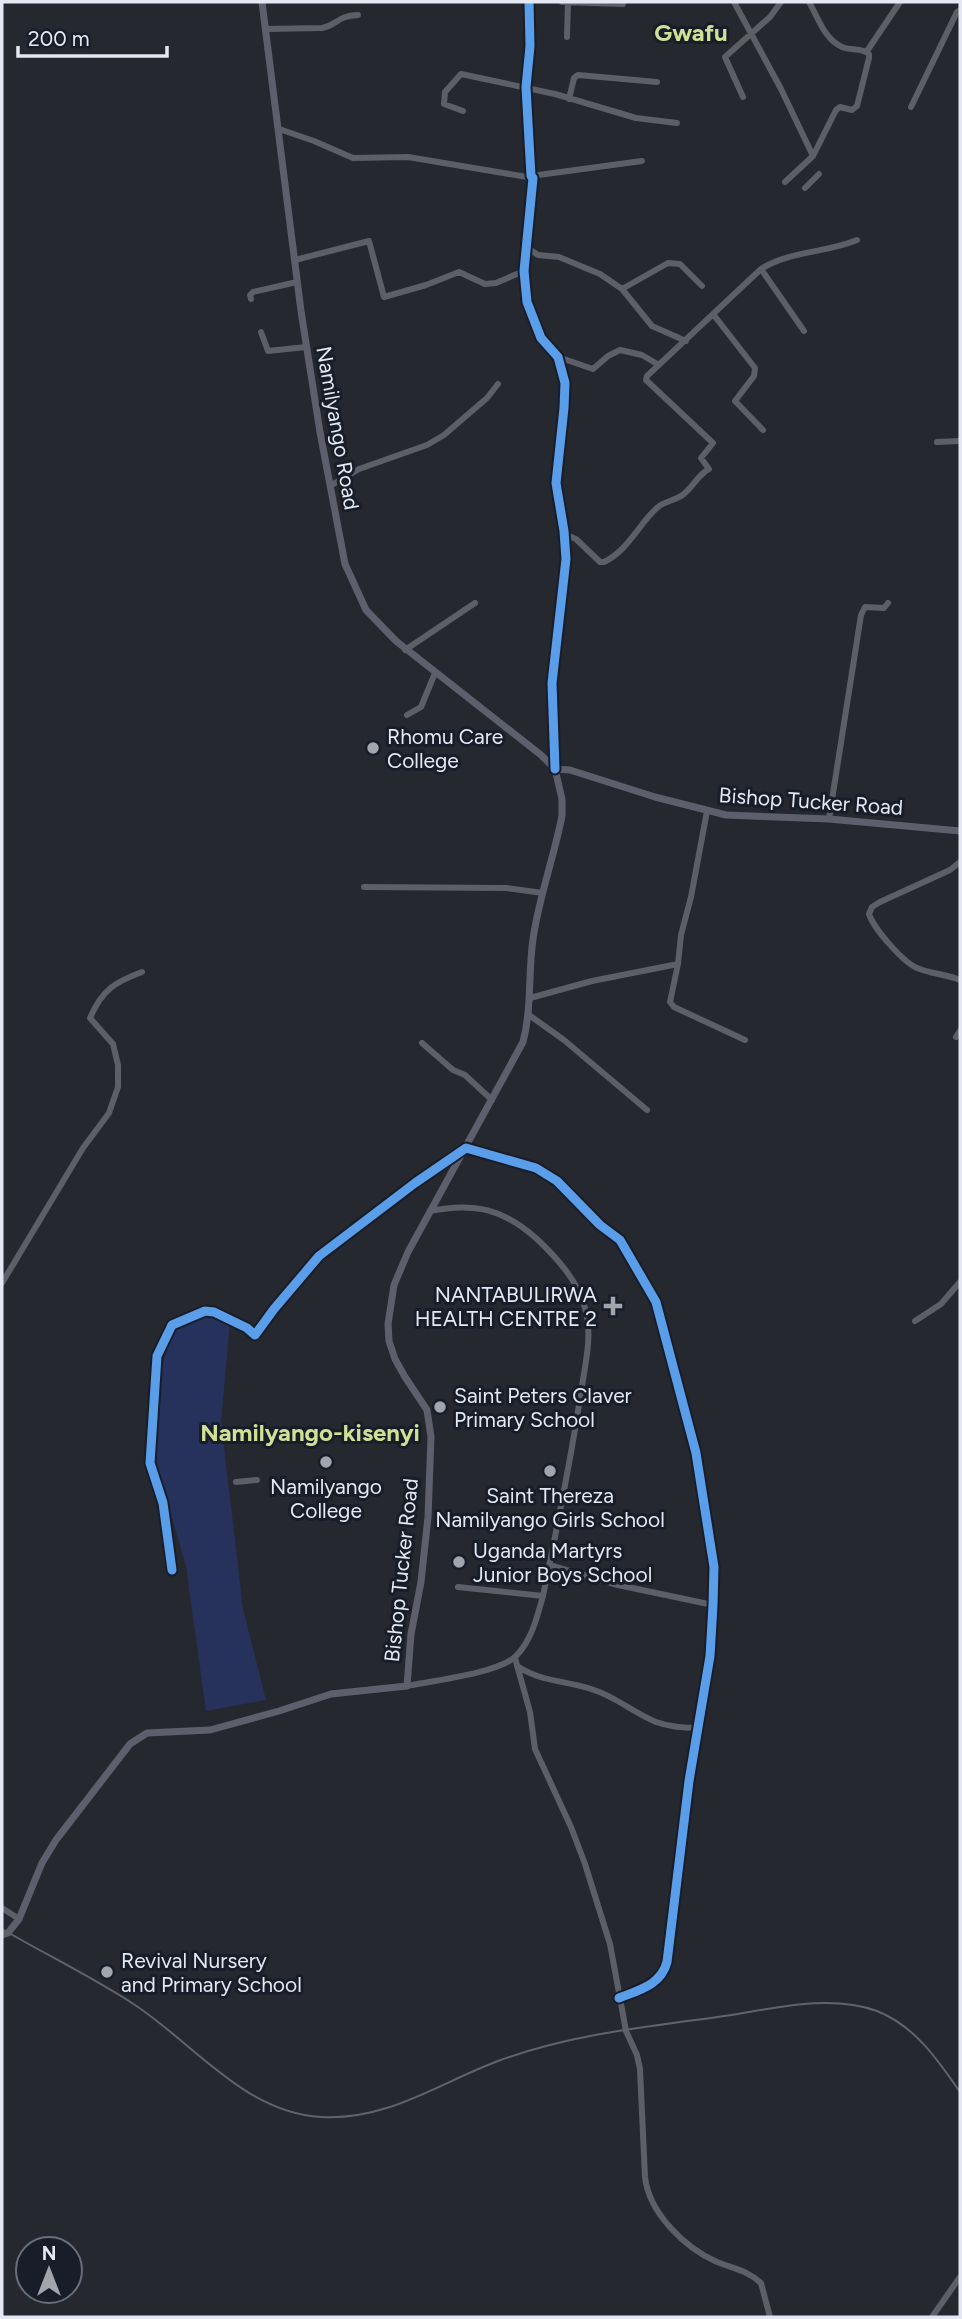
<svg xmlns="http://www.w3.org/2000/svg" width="962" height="2319" font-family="Figtree,sans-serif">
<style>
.green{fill:#26325c}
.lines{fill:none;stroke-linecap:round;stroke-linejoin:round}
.minor{stroke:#5c5f68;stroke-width:6}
.major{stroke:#5d606c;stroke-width:7}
.rail{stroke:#61636a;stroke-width:2}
.cycleway-casing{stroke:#181d2a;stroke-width:13}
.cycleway{stroke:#5a9eea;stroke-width:9}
.poi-dot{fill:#a2a5ae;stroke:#181d2a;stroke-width:2.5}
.labels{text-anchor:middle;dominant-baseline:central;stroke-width:6;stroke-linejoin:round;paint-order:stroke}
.street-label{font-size:21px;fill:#e5e8f2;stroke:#181d2a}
.poi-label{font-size:21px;fill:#e5e8f2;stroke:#181d2a;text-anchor:start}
.quarter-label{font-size:24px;font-weight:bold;fill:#cfe195;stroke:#181d2a}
</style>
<rect width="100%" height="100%" fill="#262830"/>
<path class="green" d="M 207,1313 L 230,1323 L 221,1421 L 243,1609 L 266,1700 L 206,1711 L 186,1566 L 171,1514 L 154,1469 L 155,1403 L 171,1326 Z"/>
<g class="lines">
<path class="minor" d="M 529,2 L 530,46 L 526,87 L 531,176 L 533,178 L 524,271 L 527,302 L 541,338 L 558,357 L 565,383 L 564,408 L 556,483 L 564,531 L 566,559 L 552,683 L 555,769
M 562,2 L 623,4
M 734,2 L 781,89 L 813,156
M 265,29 L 322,28 C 338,25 336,16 358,15
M 567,37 L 568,2
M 867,51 L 900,2
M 743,97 L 725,57 L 770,17 L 781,2
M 569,99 L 574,78 L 578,75 L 657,82
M 911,107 L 957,12 L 960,10
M 463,111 L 444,104 L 445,92 L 461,74 L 555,94 L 636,118 L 677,123
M 279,129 L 314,141 L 353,158 L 408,157 L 533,178
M 531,176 L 642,161
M 785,182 L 813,156 L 836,110 L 840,107 L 852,110 L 857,106 L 869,58 L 869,54 C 861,47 851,51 842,47 C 824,39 818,17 809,2
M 805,188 L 819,174
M 526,247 L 538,255 L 559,257 L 600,274 L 622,289 L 652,326 L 686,341
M 295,260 L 369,241 L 384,297 L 426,285 L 459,272 L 485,284 L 496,283 L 524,271
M 761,269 L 804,331
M 622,289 L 668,263 L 680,264 L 702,286
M 251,299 L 250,295 L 253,292 L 297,282
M 713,314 L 755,368 L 754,376 L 735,401 L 763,430
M 261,332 L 268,351 L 306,347
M 558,357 L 593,369 L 608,356 L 620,350 L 642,355 L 659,365
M 937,442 L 960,441
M 330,486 L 359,469 L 427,445 L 444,435 L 487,398 L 498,384
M 564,534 L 576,539 L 600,562 L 604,562 C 628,551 640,522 658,507 C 666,500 678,501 686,492 C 694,485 699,474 709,469 L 701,458 L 713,443 L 646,380 L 647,376 L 761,269 C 789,251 826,253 857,240
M 405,650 L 475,603
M 407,715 L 421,707 L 435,673
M 707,811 L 691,897 L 681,935 L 678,964 L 670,1002 L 674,1007 L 745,1040
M 829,819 L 861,615 L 865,607 L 884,608 L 888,603
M 960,862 L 950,870 L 880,902 L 872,907 L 869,914 C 874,929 903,962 917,968 C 931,974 946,974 960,980
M 364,887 L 506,888 L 543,893
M 530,998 L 592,981 L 678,964
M 529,1015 L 564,1040 L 647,1110
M 956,1037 L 960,1031
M 422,1043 L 453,1070 L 465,1075 L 492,1100
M 2,1283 L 83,1148 L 109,1113 L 118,1087 L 118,1065 L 113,1044 L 90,1018 C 102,990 115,982 142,972
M 915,1321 L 941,1304 L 960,1282
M 236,1482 L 257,1480
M 549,1565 L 618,1585 L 713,1605
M 172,1570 L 163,1503 L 150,1463 L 157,1356 L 172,1325 L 205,1311 L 214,1312 L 247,1328 L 255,1335 L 274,1309 L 319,1256 L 415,1183 L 466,1148 L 536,1168 L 557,1181 L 600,1225 L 620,1240 L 656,1302 L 696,1453 L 714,1567 L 713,1605 L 710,1656 L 689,1781 L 667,1962 C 661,1985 639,1990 619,1998
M 458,1587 L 543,1596
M 515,1658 L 530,1712 L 535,1749 L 571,1827 L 585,1864 L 610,1944 L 626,2031 L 637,2055 L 640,2069 L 645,2177 C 649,2213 685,2248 717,2262 C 734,2269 747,2270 761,2283 L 770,2317
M 517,1666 C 543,1683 566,1680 594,1690 C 616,1697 634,1713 656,1722 C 670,1727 683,1728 698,1728
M 407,1686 C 432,1681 501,1673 517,1655 C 532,1639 537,1617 543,1596 C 557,1528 571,1460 581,1392 C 585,1365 593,1335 585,1308 C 578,1281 557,1258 537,1239 C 504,1209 474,1202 430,1211
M 2,1908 L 19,1919
M 932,2317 L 960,2277"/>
<path class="major" d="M 262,2 L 301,311 L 320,432 L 345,564 L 366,610 L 396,641 L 541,755 L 555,769
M 555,769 L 570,770 L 655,797 L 726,815 L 829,819 L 960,831
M 2,1935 L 8,1933 L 19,1919 L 42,1863 L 56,1840 L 130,1744 L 147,1733 L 210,1730 L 279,1711 L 331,1694 L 407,1686 L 411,1634 L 421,1582 L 428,1517 L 431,1437 L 427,1410 L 405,1377 L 395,1359 L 389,1341 L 388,1324 L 394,1285 L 408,1252 L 523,1042 C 532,1008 528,973 533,939 C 539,897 554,857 562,816 L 562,799 L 555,769"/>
<path class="rail" d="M 2,1929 C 45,1954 90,1976 132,2003 C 194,2043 243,2112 321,2117 C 387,2121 439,2083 498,2061 C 569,2035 643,2027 718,2017 C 769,2010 827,1993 877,2011 C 915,2026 938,2060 960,2092"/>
<g class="cycleway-casing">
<path id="cycleway" d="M 529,2 L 530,46 L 526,87 L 531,176 L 533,178 L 524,271 L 527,302 L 541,338 L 558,357 L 565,383 L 564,408 L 556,483 L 564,531 L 566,559 L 552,683 L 555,769
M 172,1570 L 163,1503 L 150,1463 L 157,1356 L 172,1325 L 205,1311 L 214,1312 L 247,1328 L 255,1335 L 274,1309 L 319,1256 L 415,1183 L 466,1148 L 536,1168 L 557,1181 L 600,1225 L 620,1240 L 656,1302 L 696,1453 L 714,1567 L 713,1605 L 710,1656 L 689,1781 L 667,1962 C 661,1985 639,1990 619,1998"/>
</g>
<use href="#cycleway" class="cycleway"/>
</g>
<g class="poi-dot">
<circle cx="373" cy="748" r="7"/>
<path d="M609.5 1295.5h7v7h7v7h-7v7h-7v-7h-7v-7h7z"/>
<circle cx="440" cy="1407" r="7"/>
<circle cx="326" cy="1462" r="7"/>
<circle cx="550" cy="1471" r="7"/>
<circle cx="459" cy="1562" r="7"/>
<circle cx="107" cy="1972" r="7"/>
</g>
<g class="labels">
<g class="street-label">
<text transform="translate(338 428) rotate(80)">Namilyango Road</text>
<text transform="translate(811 801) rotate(4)">Bishop Tucker Road</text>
<text transform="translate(401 1570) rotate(-84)">Bishop Tucker Road</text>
</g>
<g class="poi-label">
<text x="387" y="736">Rhomu Care<tspan x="387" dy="24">College</tspan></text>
<text x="597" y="1294" text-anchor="end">NANTABULIRWA<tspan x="597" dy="24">HEALTH CENTRE 2</tspan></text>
<text x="454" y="1395">Saint Peters Claver<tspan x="454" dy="24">Primary School</tspan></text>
<text x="326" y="1486" text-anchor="middle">Namilyango<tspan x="326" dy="24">College</tspan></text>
<text x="550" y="1495" text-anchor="middle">Saint Thereza<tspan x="550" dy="24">Namilyango Girls School</tspan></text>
<text x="473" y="1550">Uganda Martyrs<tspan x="473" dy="24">Junior Boys School</tspan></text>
<text x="121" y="1960">Revival Nursery<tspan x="121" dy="24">and Primary School</tspan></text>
</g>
<g class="quarter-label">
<text x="691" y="32">Gwafu</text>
<text x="310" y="1432">Namilyango-kisenyi</text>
</g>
</g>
<rect width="962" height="2319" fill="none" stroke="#e5e8f2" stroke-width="7"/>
<g transform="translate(49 2270)"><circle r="33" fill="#181d2a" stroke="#6a6e7a" stroke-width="2"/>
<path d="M0-5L12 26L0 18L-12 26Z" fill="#a2a5ae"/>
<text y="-10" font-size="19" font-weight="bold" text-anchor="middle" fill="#e5e8f2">N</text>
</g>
<path d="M18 46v10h149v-10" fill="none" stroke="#e5e8f2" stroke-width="3.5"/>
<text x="28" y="46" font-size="21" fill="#e5e8f2" stroke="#181d2a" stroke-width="5" paint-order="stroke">200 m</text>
</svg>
